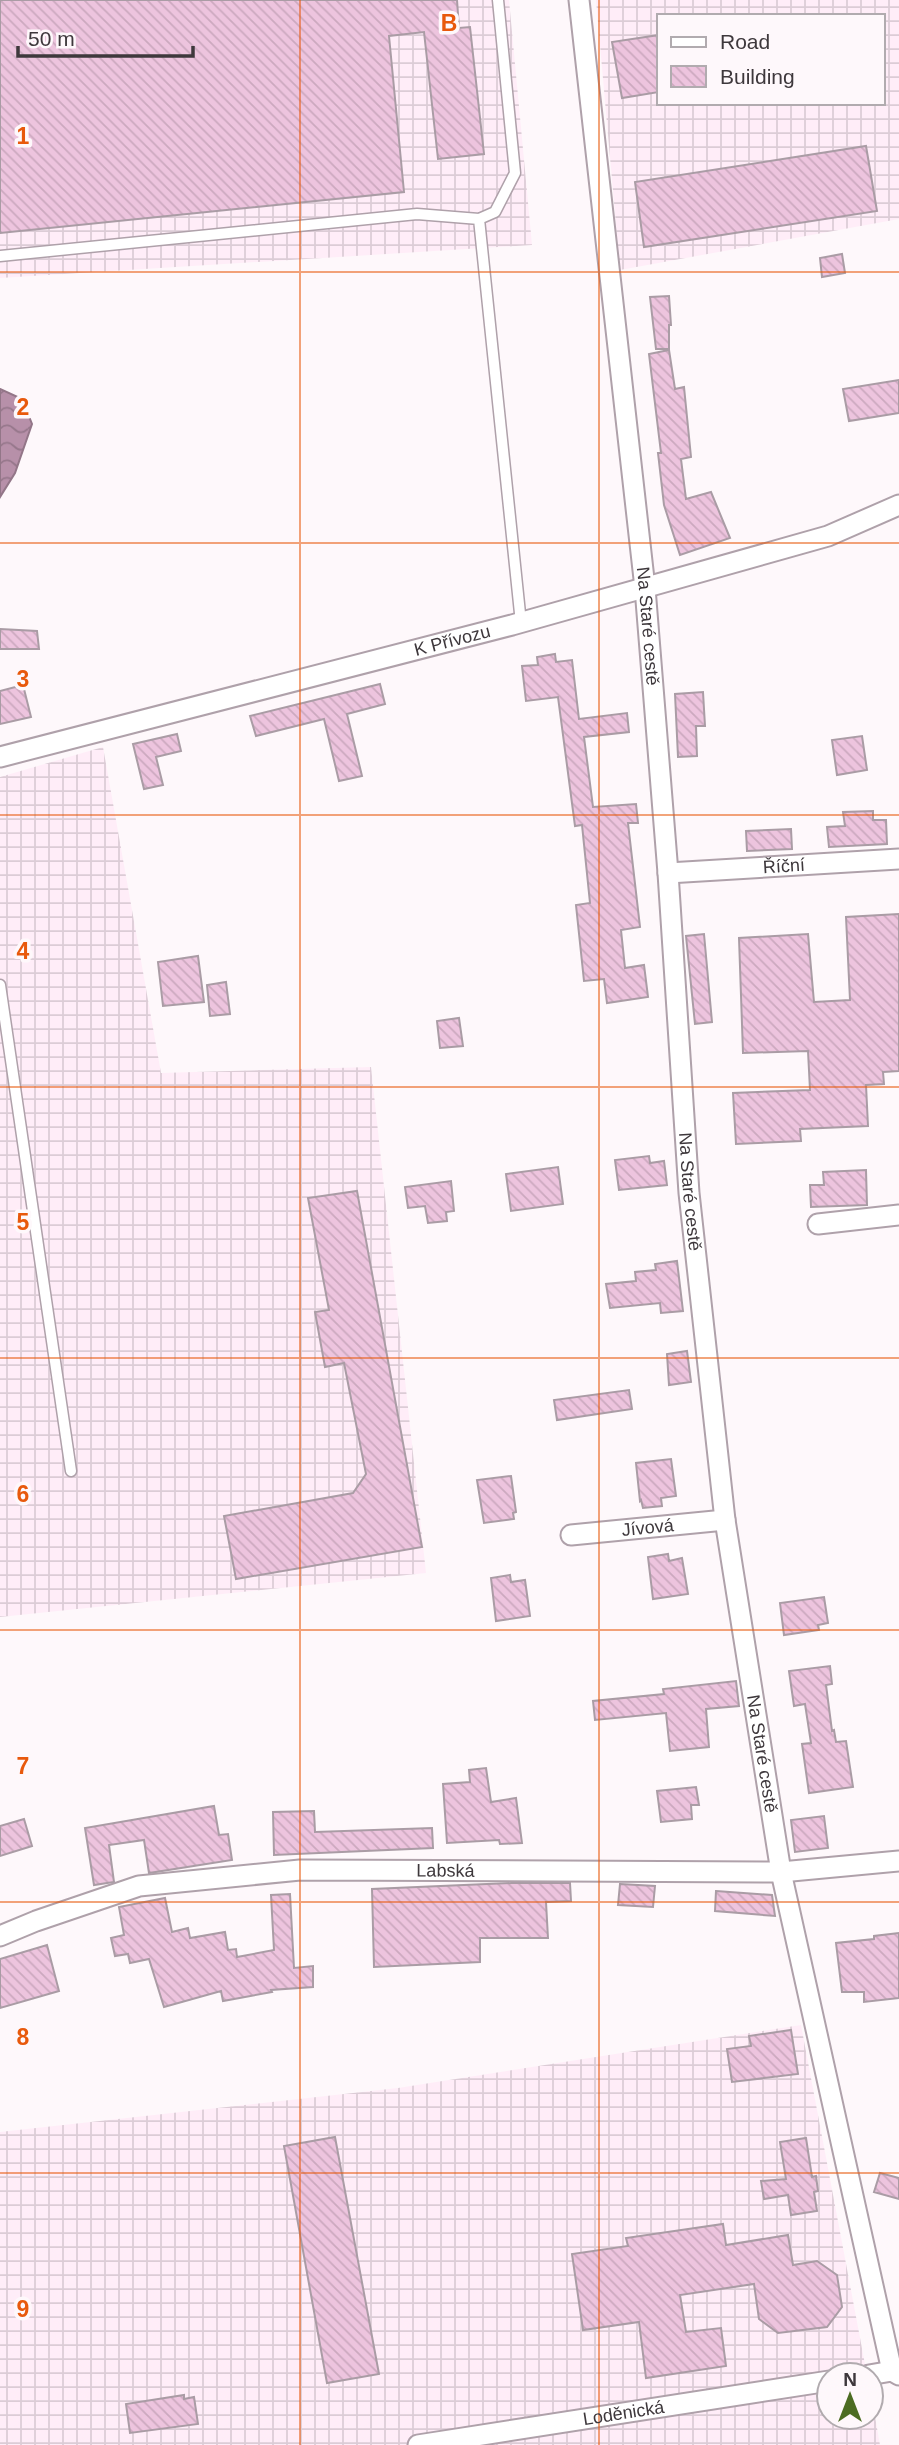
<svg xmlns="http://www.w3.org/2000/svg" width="899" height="2445" font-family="Arial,sans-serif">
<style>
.industrial{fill:url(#industrial-grid);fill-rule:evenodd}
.water{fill:url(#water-waves);stroke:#937688;stroke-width:2}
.building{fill:url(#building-back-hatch);stroke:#aa9ca5;stroke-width:2}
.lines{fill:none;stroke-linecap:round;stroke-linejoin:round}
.lane-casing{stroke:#afa1aa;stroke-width:13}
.street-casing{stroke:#afa1aa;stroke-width:23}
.lane{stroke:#fff;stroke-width:10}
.street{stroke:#fff;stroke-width:19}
.grid{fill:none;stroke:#e8590c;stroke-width:2;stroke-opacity:0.55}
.labels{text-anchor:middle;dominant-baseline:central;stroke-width:7;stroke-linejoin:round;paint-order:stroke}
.street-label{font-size:18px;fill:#3e383c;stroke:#fef8fb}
.grid-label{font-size:23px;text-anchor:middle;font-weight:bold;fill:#e8590c;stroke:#fef8fb;stroke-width:7;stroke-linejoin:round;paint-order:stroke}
</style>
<defs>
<pattern id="industrial-grid" width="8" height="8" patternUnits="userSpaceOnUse" patternTransform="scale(1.75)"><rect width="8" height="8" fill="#ffedf8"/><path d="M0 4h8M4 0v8" fill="none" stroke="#dcccd6"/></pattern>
<pattern id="water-waves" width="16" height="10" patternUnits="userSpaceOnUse" patternTransform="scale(1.75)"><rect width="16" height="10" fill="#b790a9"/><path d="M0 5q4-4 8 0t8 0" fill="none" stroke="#96778b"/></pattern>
<pattern id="building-back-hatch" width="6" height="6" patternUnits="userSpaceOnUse" patternTransform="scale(1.75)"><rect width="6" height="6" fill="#edc4de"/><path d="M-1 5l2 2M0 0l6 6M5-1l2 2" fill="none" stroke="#cca9bf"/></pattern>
</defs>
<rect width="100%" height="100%" fill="#fef8fb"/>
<path class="industrial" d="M 0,0 L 509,0 L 532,245 L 0,278 Z
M 596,0 L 899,0 L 899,219 L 620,270 ZM 659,16 L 883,16 L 883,103 L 659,103 Z
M 103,747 L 161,1073 L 371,1067 L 426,1573 L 0,1617 L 0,777 Z
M 801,2025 L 867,2375 L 829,2375 L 829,2417 L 871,2417 L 871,2394 L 880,2445 L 0,2445 L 0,2132 L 398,2088 Z"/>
<path class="water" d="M 0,389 L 22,399 L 32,424 L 15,473 L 0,497 Z"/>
<path class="building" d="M 0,0 L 457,0 L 459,28 L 470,27 L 484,154 L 438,159 L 424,32 L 389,36 L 404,192 L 0,233 Z
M 659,35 L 659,92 L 622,98 L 612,42 Z
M 866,146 L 877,211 L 644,247 L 635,182 Z
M 842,254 L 845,273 L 822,277 L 820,258 Z
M 669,296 L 671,325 L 669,325 L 669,349 L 656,349 L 650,297 Z
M 669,350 L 675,389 L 684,387 L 691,457 L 681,459 L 686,499 L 711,492 L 730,538 L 680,555 L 664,505 L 658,453 L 661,453 L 649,354 Z
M 899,380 L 899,413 L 849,421 L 843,389 Z
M 0,629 L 37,631 L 39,649 L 0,649 Z
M 555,654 L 556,662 L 572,660 L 579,719 L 627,713 L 629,732 L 584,737 L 593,807 L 636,804 L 638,823 L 628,823 L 640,927 L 621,930 L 625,968 L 644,965 L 648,997 L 607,1003 L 604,979 L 584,981 L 576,905 L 590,903 L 582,825 L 575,826 L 558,697 L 526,701 L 522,666 L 538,665 L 537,657 Z
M 380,684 L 385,704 L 347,714 L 362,776 L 339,781 L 324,719 L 256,736 L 250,716 Z
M 23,685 L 31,717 L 0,724 L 0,691 Z
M 703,692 L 705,726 L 696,726 L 697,756 L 678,757 L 675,694 Z
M 177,734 L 181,751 L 156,757 L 163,785 L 144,789 L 133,744 Z
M 862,736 L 867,770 L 837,775 L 832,740 Z
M 873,811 L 873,820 L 886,820 L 887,844 L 829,847 L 827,827 L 845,826 L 843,812 Z
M 791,829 L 792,849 L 747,851 L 746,831 Z
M 899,914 L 899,1071 L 883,1072 L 884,1084 L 866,1085 L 868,1126 L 800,1129 L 801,1141 L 736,1144 L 733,1093 L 810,1090 L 808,1051 L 743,1053 L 739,938 L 808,934 L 814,1002 L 850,1000 L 846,917 Z
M 704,934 L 712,1022 L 695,1024 L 686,936 Z
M 198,956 L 204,1002 L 163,1006 L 158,962 Z
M 226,982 L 230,1014 L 210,1016 L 207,985 Z
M 459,1018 L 463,1046 L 440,1048 L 437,1021 Z
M 649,1156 L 650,1163 L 664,1161 L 667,1185 L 619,1190 L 615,1160 Z
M 558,1167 L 563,1204 L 511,1211 L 506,1174 Z
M 866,1170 L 867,1205 L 811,1207 L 810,1185 L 824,1185 L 823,1172 Z
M 451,1181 L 454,1211 L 446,1212 L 447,1221 L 428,1223 L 425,1206 L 408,1208 L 405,1187 Z
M 357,1191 L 422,1547 L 236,1579 L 224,1516 L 353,1493 L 366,1474 L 344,1363 L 325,1367 L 315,1312 L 329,1310 L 308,1198 Z
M 677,1261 L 683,1311 L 661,1313 L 660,1303 L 610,1308 L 606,1284 L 636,1281 L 635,1272 L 656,1270 L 655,1264 Z
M 687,1351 L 691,1382 L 669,1385 L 667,1354 Z
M 629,1390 L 632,1409 L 557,1420 L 554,1400 Z
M 671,1459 L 676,1496 L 661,1498 L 662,1506 L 643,1508 L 641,1500 L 640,1501 L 636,1463 Z
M 511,1476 L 516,1512 L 513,1513 L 514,1519 L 484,1523 L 477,1480 Z
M 668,1554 L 669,1561 L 682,1558 L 688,1594 L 653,1599 L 648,1557 Z
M 510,1575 L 511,1582 L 525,1580 L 530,1616 L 496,1621 L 491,1578 Z
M 824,1597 L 828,1623 L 818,1625 L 819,1630 L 784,1635 L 780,1603 Z
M 830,1666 L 832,1684 L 826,1685 L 832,1731 L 834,1730 L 836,1742 L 846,1741 L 853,1787 L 809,1793 L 802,1744 L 811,1743 L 805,1704 L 794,1706 L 789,1671 Z
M 736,1681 L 739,1706 L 706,1709 L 709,1747 L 670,1751 L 666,1713 L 595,1720 L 593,1701 L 664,1694 L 663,1689 Z
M 486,1768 L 491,1802 L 516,1798 L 522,1843 L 500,1844 L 499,1840 L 447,1843 L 443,1784 L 470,1782 L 469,1770 Z
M 696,1787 L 699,1805 L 691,1805 L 692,1819 L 661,1822 L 657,1791 Z
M 214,1806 L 219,1835 L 228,1834 L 232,1860 L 149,1873 L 144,1840 L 109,1845 L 114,1882 L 94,1885 L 85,1828 Z
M 314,1811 L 315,1832 L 432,1828 L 433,1848 L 274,1855 L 273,1812 Z
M 824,1816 L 828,1848 L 795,1852 L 791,1820 Z
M 24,1819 L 32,1846 L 0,1856 L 0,1826 Z
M 512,1883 L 570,1883 L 571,1901 L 546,1902 L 548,1938 L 480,1938 L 480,1962 L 374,1967 L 372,1889 Z
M 620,1884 L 655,1886 L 653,1907 L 618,1905 Z
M 716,1891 L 772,1895 L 775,1916 L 715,1911 Z
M 290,1894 L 294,1968 L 313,1966 L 313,1987 L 271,1990 L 272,1992 L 223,2001 L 221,1991 L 164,2007 L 149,1959 L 130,1963 L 128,1954 L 115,1956 L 111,1938 L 124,1935 L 119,1907 L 165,1898 L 172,1932 L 188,1928 L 190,1938 L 225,1932 L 228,1950 L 236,1949 L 237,1957 L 274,1950 L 271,1895 Z
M 899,1933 L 899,1998 L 864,2002 L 864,1992 L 842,1992 L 836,1943 L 874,1939 L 874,1936 Z
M 47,1945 L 59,1991 L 0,2008 L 0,1959 Z
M 791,2030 L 798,2074 L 732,2082 L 727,2049 L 751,2046 L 749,2036 Z
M 335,2137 L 379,2374 L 327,2383 L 284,2146 Z
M 806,2138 L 812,2177 L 816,2176 L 818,2191 L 814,2192 L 817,2211 L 791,2215 L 788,2195 L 764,2199 L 761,2181 L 786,2179 L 780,2142 Z
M 880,2173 L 899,2178 L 899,2199 L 874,2192 Z
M 723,2224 L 726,2245 L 788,2235 L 793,2265 L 817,2261 L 837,2275 L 842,2307 L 827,2327 L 778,2333 L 759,2319 L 754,2284 L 680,2295 L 686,2332 L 721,2328 L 726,2366 L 646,2378 L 639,2322 L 583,2330 L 572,2254 L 628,2246 L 626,2238 Z
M 184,2395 L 184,2399 L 194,2397 L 198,2424 L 130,2433 L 126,2404 Z"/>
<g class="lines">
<g class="lane-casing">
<path id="lane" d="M 479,219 L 521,623
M 0,256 L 417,214 L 479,219 L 495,212 L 515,173 L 498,0
M 0,985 L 71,1471"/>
</g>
<g class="street-casing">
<g id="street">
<path id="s1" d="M 579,0 L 645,588 L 668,873 L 689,1193 L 725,1520 L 781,1872 L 892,2371"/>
<path id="s2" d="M 0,757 L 512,625 L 828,536 L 899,505"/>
<path id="s3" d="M 668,873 L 899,859"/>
<path d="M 818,1224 L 899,1215"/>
<path id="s4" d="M 571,1535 L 725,1520"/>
<path id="s5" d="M 0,1936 L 36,1921 L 139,1886 L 300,1870 L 781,1872 L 899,1861"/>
<path d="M 869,2375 L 892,2371 L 899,2375"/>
<path id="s6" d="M 418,2445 L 829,2381"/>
</g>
</g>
<use href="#lane" class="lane"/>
<use href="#street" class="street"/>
</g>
<path class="grid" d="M 300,0 L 300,2445M 599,0 L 599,2445M 0,272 L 899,272M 0,543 L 899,543M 0,815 L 899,815M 0,1087 L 899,1087M 0,1358 L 899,1358M 0,1630 L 899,1630M 0,1902 L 899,1902M 0,2173 L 899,2173"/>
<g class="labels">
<g class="street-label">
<text stroke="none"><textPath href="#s1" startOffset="630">Na Staré cestě</textPath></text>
<text stroke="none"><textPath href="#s2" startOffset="467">K Přívozu</textPath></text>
<text stroke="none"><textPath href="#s3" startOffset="116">Říční</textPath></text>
<text stroke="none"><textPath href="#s1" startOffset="1197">Na Staré cestě</textPath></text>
<text stroke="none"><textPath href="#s4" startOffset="77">Jívová</textPath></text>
<text stroke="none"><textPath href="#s1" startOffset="1764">Na Staré cestě</textPath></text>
<text stroke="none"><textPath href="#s5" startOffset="455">Labská</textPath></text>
<text stroke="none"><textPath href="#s6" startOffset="208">Loděnická</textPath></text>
</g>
</g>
<g class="grid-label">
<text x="449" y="31">B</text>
<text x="23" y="144">1</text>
<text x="23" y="415">2</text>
<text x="23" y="687">3</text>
<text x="23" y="959">4</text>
<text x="23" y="1230">5</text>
<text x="23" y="1502">6</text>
<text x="23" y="1774">7</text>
<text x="23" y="2045">8</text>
<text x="23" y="2317">9</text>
</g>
<rect x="657" y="14" width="228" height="91" fill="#fef8fb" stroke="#b1abaf" stroke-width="2"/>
<rect x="671" y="37" width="35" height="10" fill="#ffffff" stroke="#b1abaf" stroke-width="2"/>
<text x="720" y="49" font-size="21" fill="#3e383c">Road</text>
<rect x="671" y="66" width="35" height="21" fill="url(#building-back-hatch)" stroke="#b1abaf" stroke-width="2"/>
<text x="720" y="84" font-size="21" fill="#3e383c">Building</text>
<g transform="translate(850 2396)"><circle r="33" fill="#fef8fb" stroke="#b1abaf" stroke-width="2"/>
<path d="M0-5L12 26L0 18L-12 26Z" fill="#4c6c22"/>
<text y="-10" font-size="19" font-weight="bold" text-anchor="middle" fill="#3e383c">N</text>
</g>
<path d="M18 46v10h175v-10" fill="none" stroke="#3e383c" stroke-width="3.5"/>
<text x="28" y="46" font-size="21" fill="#3e383c" stroke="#fef8fb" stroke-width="5" paint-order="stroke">50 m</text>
</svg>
